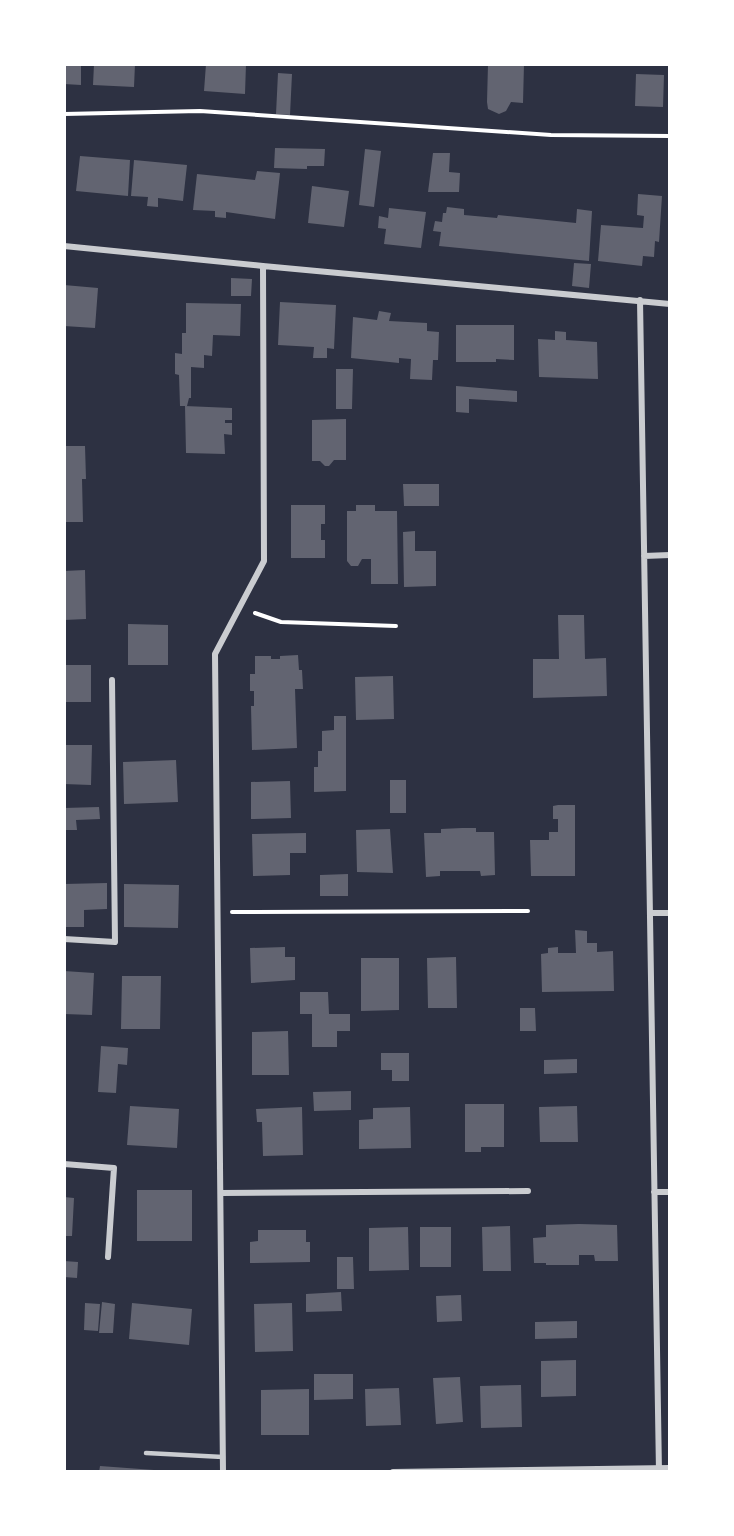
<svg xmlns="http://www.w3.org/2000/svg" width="734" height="1536" font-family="Mulish,sans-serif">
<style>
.building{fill:#626471}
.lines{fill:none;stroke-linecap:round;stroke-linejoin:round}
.path{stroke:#fff;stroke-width:4}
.service{stroke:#caccd0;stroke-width:4.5}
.minor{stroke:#caccd0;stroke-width:6}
</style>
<rect width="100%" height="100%" fill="#2d3142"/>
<path class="building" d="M 64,64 L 81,64 L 81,85 L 64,84 Z
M 94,64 L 135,64 L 134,87 L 93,85 Z
M 206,64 L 246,64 L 245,94 L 204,91 Z
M 488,64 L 524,64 L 523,103 L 511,102 L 506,111 L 499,114 L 488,109 L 487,102 Z
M 278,73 L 292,74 L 290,115 L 276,114 Z
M 636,74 L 664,75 L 663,107 L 635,106 Z
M 275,148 L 325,149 L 324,166 L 307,166 L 307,169 L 274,168 Z
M 365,149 L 381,151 L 374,207 L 359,205 Z
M 433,153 L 450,153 L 449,172 L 460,173 L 459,192 L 428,192 Z
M 80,156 L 130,160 L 128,196 L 76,191 Z
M 134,160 L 187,165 L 183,201 L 158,198 L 158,207 L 147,206 L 148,197 L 131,196 Z
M 257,171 L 280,173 L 275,219 L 226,212 L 226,218 L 215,217 L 215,211 L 193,210 L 197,174 L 255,180 Z
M 312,186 L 349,191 L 344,227 L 308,223 Z
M 638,194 L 662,196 L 659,242 L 655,241 L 654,257 L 643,256 L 642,266 L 598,261 L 601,225 L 643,228 L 644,216 L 637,215 Z
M 447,207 L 464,209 L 464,215 L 497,218 L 498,215 L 576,223 L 577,209 L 592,211 L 589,261 L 439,246 L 441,232 L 433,231 L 435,221 L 442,222 L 443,213 L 446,213 Z
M 389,208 L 426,212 L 421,248 L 384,244 L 386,229 L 378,228 L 379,216 L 388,218 Z
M 574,263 L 591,264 L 589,288 L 572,286 Z
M 231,278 L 252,279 L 251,296 L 231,296 Z
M 64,285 L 98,288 L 95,328 L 64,326 Z
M 280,302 L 336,305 L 334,349 L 327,348 L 327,358 L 313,358 L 314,347 L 278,345 Z
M 186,303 L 241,304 L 240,336 L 213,335 L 212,356 L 204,355 L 204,368 L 191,367 L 191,398 L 189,398 L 187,406 L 180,406 L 179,375 L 175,374 L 175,353 L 182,354 L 182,333 L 186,333 Z
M 379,311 L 391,313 L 389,321 L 427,323 L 427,331 L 439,332 L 438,360 L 433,360 L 432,380 L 410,379 L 411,359 L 399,358 L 399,363 L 351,358 L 353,317 L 377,320 Z
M 456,325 L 514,325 L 514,360 L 496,359 L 496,362 L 456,362 Z
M 555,331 L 566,332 L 566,340 L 597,342 L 598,379 L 539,377 L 538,339 L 555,340 Z
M 336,369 L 353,369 L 352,409 L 336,409 Z
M 456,386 L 517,391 L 517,402 L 469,399 L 469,413 L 456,412 Z
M 185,406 L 232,408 L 232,420 L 225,420 L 225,423 L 232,423 L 232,435 L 224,434 L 225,454 L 186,453 Z
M 346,419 L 346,460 L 334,460 L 329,466 L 325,466 L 320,461 L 312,461 L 312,420 Z
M 64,446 L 85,446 L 86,479 L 82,479 L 83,522 L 64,522 Z
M 403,484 L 439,484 L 439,506 L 404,506 Z
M 291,505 L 325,505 L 325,524 L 321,524 L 321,540 L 325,540 L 325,558 L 291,558 Z
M 356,505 L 375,505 L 375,511 L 397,511 L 398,584 L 371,584 L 371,559 L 362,559 L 358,566 L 351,566 L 347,561 L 347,511 L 356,511 Z
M 415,531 L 415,551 L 436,551 L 436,586 L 404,587 L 403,532 Z
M 85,570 L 86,619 L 64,620 L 64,571 Z
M 558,615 L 584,615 L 585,659 L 606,658 L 607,696 L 533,698 L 533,659 L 559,659 Z
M 128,624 L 168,625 L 168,665 L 128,665 Z
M 298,655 L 299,670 L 302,670 L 303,689 L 295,689 L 297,748 L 252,750 L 251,706 L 254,706 L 254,691 L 250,691 L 250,674 L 255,674 L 255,656 L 271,656 L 271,659 L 280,659 L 280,656 Z
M 64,665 L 91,665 L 91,702 L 64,702 Z
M 393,676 L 394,719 L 356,720 L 355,677 Z
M 334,716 L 346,716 L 346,791 L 314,792 L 314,767 L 318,767 L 318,751 L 322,751 L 322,731 L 334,730 Z
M 64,745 L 92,745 L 91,785 L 64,784 Z
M 176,760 L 178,802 L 124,804 L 123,762 Z
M 390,780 L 406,780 L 406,813 L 390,813 Z
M 290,781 L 291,818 L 251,819 L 251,782 Z
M 558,805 L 575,805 L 575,876 L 531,876 L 530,840 L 549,840 L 549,832 L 558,832 L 558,819 L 553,819 L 553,806 Z
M 99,807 L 100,819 L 76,820 L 77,830 L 64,830 L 64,808 Z
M 462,828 L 476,828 L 476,832 L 494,832 L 495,875 L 481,876 L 480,871 L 440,871 L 440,876 L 426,877 L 424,833 L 441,833 L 441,829 Z
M 390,829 L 393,873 L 357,872 L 356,830 Z
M 306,833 L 306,853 L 290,853 L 290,875 L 253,876 L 252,834 Z
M 348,874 L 348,896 L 320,896 L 320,875 Z
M 107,883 L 107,909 L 84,910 L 84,927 L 64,927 L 64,884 Z
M 124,884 L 179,885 L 178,928 L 124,927 Z
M 575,930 L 587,931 L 587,943 L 597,943 L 597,952 L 613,951 L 614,991 L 542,992 L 541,954 L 548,953 L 548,948 L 558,947 L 558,953 L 576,953 Z
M 285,947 L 285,957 L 295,957 L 295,980 L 251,983 L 250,948 Z
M 456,957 L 457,1008 L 428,1008 L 427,958 Z
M 361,958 L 399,958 L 399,1010 L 361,1011 Z
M 64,971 L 94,973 L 92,1015 L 64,1014 Z
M 122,976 L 161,976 L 160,1029 L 121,1029 Z
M 300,992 L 328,992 L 329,1014 L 350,1014 L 350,1031 L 337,1031 L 337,1047 L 312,1047 L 312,1014 L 300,1014 Z
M 520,1008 L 535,1008 L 536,1031 L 520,1031 Z
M 288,1031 L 289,1075 L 252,1075 L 252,1032 Z
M 101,1046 L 128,1048 L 127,1065 L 118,1064 L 116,1093 L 98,1092 Z
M 381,1053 L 409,1053 L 409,1081 L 392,1081 L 392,1070 L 381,1070 Z
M 577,1059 L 577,1073 L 544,1074 L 544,1060 Z
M 351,1091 L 351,1110 L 314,1111 L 313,1092 Z
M 465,1104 L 504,1104 L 504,1147 L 481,1147 L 481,1152 L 465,1152 Z
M 130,1106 L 179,1109 L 177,1148 L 127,1145 Z
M 577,1106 L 578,1142 L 540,1142 L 539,1107 Z
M 302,1107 L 303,1155 L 263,1156 L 262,1122 L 257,1122 L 256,1109 Z
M 410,1107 L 411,1148 L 359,1149 L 359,1120 L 373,1119 L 373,1108 Z
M 137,1190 L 192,1190 L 192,1241 L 137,1241 Z
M 64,1197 L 74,1198 L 72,1236 L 64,1236 Z
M 579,1224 L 617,1225 L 618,1261 L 595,1261 L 594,1255 L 579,1255 L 579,1265 L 546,1265 L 546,1263 L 534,1263 L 533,1238 L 546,1237 L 546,1225 Z
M 510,1226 L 511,1271 L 483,1271 L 482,1227 Z
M 408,1227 L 409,1270 L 369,1271 L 369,1228 Z
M 420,1227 L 451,1227 L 451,1267 L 420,1267 Z
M 258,1230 L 306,1230 L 306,1242 L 310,1242 L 310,1262 L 250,1263 L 250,1242 L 258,1241 Z
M 337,1257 L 353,1257 L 354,1289 L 337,1289 Z
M 64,1261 L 78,1262 L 77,1278 L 64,1277 Z
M 341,1292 L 342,1311 L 306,1312 L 306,1294 Z
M 461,1295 L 462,1321 L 437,1322 L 436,1296 Z
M 102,1302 L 115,1304 L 113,1333 L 99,1333 Z
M 85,1303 L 100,1304 L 98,1331 L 84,1330 Z
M 132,1303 L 192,1309 L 189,1345 L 129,1339 Z
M 292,1303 L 293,1351 L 255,1352 L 254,1304 Z
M 577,1321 L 577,1338 L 535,1339 L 535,1322 Z
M 576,1360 L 576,1396 L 541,1397 L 541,1361 Z
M 314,1374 L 353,1374 L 353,1399 L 314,1400 Z
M 460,1377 L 463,1422 L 436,1424 L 433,1378 Z
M 521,1385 L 522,1427 L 481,1428 L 480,1386 Z
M 399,1388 L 401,1425 L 366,1426 L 365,1389 Z
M 309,1389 L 309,1435 L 261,1435 L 261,1390 Z
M 100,1466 L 154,1470 L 153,1472 L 99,1472 Z"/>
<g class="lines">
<path class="path" d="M 64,114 L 200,111 L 551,135 L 670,136
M 255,613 L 281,622 L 396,626
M 232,912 L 528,911"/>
<path class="service" d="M 146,1453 L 223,1457"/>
<path class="minor" d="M 64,246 L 263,266 L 670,304
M 640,300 L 659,1472
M 644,556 L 670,555
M 650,913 L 670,913
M 64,939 L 115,942 L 112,680
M 64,1164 L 114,1168 L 108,1257
M 654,1192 L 670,1192
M 221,1193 L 528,1191
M 223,1472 L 215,654 L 264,561 L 263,266
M 393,1472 L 670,1468"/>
</g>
<rect width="734" height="1536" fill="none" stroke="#ffffff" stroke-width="132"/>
</svg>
